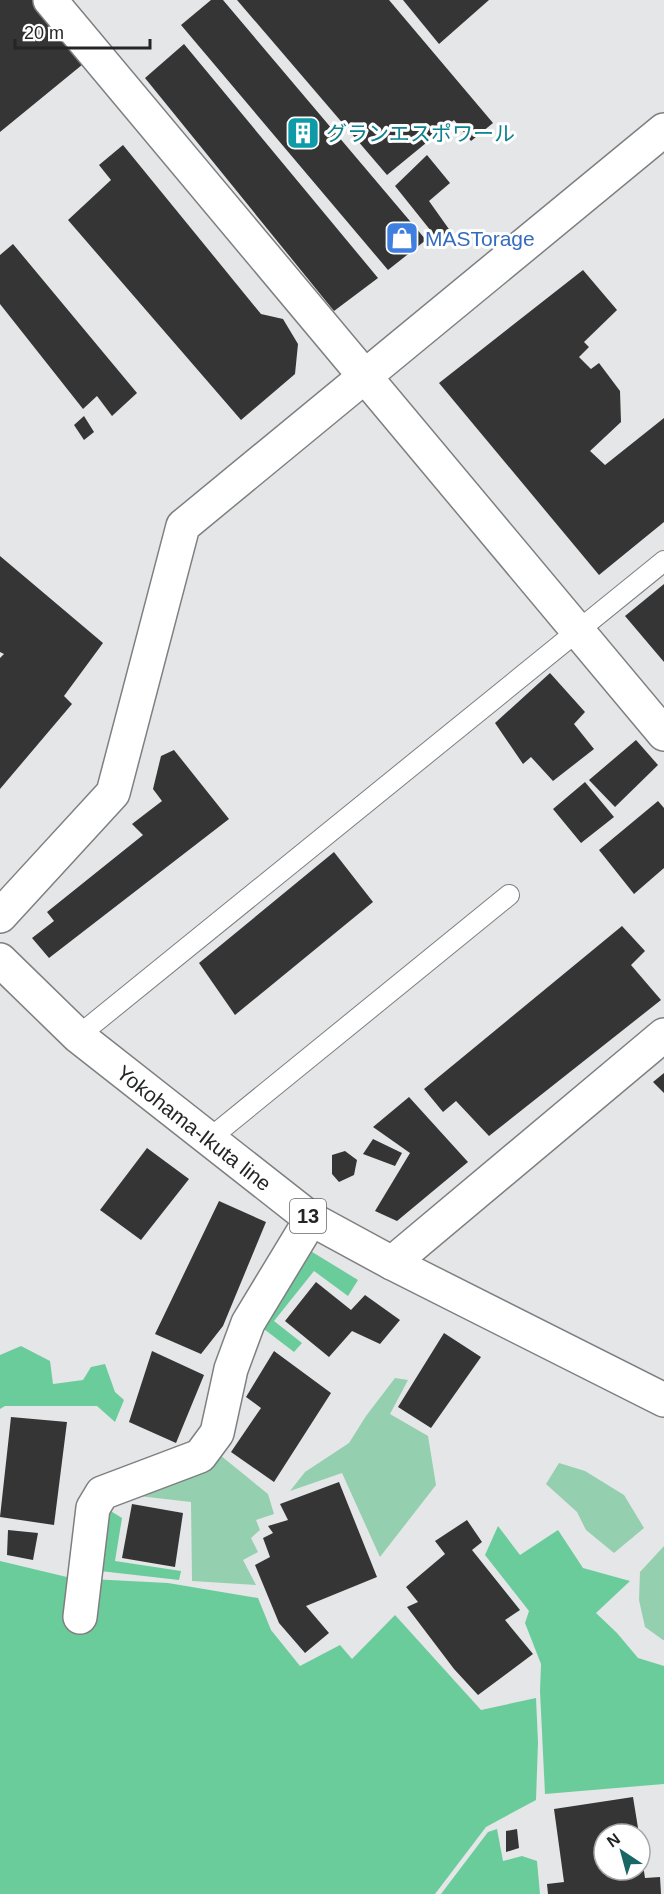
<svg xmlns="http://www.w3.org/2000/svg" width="664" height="1894" font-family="Helvetica,'Noto Sans JP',sans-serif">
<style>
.green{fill:#94d0af}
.forest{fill:#6bcc9b}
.building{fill:#363536}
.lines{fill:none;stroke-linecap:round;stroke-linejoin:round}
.service-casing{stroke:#7e7f80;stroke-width:22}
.minor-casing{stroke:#7e7f80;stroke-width:36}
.tertiary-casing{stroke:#7e7f80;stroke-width:36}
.primary-casing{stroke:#7e7f80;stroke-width:36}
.service{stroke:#fff;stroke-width:20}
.minor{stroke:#fff;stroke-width:33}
.tertiary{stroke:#fff;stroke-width:33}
.primary{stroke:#fff;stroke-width:33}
.labels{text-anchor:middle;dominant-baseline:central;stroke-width:6;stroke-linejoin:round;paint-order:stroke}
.shield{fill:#fff;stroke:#666;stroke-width:1.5}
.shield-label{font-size:20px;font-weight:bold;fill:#242525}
.culture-label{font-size:21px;fill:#0d838f;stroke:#fff;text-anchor:start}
.shop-label{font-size:21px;fill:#366cbe;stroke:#fff;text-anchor:start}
.street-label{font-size:21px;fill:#242525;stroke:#fff}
</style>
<rect width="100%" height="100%" fill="#e5e6e7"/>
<path class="green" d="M 395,1378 L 408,1380 L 390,1414 L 428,1436 L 436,1485 L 380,1557 L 342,1473 L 290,1491 L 305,1472 L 349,1443 L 366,1416 Z
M 220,1455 L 268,1494 L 274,1514 L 256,1520 L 260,1530 L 251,1538 L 258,1552 L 243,1560 L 256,1585 L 192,1581 L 191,1502 L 130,1495 Z
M 559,1463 L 585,1471 L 624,1495 L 644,1528 L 614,1553 L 586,1530 L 577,1512 L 546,1484 Z
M 664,1546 L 664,1640 L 663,1640 L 645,1627 L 639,1600 L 640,1572 Z"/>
<path class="forest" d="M 309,1250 L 358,1280 L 348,1296 L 314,1271 L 274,1321 L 302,1343 L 294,1352 L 260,1326 Z
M 21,1346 L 50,1361 L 53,1384 L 83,1380 L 91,1367 L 105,1364 L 115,1392 L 124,1400 L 115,1422 L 97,1406 L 5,1406 L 0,1409 L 0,1355 Z
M 109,1510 L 122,1518 L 115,1561 L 181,1571 L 179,1580 L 100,1571 Z
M 498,1526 L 520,1555 L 558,1530 L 583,1568 L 630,1581 L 596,1613 L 617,1633 L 638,1658 L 664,1666 L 664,1784 L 545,1794 L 540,1691 L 541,1664 L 525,1623 L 529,1611 L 485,1555 Z
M 0,1561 L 71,1578 L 168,1583 L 258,1598 L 271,1630 L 300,1666 L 340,1645 L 352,1659 L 395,1615 L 481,1710 L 536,1698 L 538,1742 L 536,1800 L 486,1827 L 435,1894 L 0,1894 Z
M 497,1829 L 503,1861 L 522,1856 L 537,1861 L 540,1894 L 441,1894 L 488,1832 Z"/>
<path class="building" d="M 0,0 L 37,0 L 88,60 L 0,132 Z
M 211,0 L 223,0 L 426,240 L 388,270 L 181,25 Z
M 237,0 L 389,0 L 493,123 L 471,141 L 454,120 L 387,175 Z
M 403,0 L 489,0 L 439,44 Z
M 184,44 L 378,278 L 334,311 L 145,78 Z
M 123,145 L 261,314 L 283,319 L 298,344 L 295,374 L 241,420 L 68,220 L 111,180 L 99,165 Z
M 427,155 L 450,183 L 429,201 L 451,232 L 439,241 L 395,186 Z
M 13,244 L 137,393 L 112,416 L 97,396 L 83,409 L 0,304 L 0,255 Z
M 583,270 L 617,310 L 584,342 L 589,347 L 579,357 L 591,369 L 599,363 L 620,391 L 621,422 L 590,451 L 605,465 L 664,418 L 664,522 L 599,575 L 439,383 Z
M 84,416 L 94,432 L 84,440 L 74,425 Z
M 0,556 L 103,643 L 64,696 L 72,704 L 0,789 L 0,658 L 4,654 L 0,652 Z
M 664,584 L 664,662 L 625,616 Z
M 550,673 L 585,712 L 574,724 L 594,749 L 553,781 L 531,757 L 523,764 L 495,723 Z
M 636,740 L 658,765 L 615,807 L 589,780 Z
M 174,750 L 229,819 L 49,958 L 32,938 L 54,921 L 47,912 L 143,835 L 132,824 L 162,801 L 153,789 L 161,756 Z
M 585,782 L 614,817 L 581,843 L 553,809 Z
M 658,801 L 664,808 L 664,868 L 634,894 L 599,850 Z
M 334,852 L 373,902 L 235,1015 L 199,963 Z
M 622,926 L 645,951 L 631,965 L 661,1000 L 489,1136 L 456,1101 L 443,1112 L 424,1089 Z
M 664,1073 L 664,1093 L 653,1082 Z
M 409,1097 L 468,1162 L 397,1221 L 375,1211 L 410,1153 L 373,1127 Z
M 373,1139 L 402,1153 L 395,1166 L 363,1154 Z
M 147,1148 L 189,1179 L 141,1240 L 100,1210 Z
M 345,1151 L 357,1160 L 354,1175 L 339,1182 L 332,1174 L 332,1155 Z
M 219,1201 L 266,1222 L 223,1326 L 201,1354 L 155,1334 Z
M 316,1282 L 351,1310 L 365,1295 L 400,1320 L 380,1344 L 352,1331 L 329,1357 L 285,1321 Z
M 444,1333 L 481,1357 L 431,1428 L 398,1407 Z
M 152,1351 L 204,1375 L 176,1443 L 129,1422 Z
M 274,1351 L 331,1393 L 274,1482 L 231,1452 L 261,1408 L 246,1397 Z
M 11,1417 L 67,1422 L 54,1525 L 0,1517 Z
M 339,1482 L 377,1577 L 306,1606 L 329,1633 L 305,1653 L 279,1623 L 255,1565 L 270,1557 L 263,1538 L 273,1533 L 268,1526 L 288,1520 L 280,1504 Z
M 132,1504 L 183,1513 L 175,1567 L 122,1558 Z
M 467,1520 L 482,1542 L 472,1550 L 520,1610 L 505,1620 L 533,1654 L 478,1695 L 454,1669 L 407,1607 L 418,1602 L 406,1587 L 445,1554 L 435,1541 Z
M 8,1530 L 38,1533 L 33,1560 L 7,1555 Z
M 633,1797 L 639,1834 L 604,1834 L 604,1870 L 640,1870 L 641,1851 L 645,1878 L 660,1877 L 661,1894 L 548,1894 L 547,1884 L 564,1882 L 554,1809 Z
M 517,1829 L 519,1848 L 506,1852 L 506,1831 Z"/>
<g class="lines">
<g class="service-casing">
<path id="service" d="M 78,1036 L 664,561
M 209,1139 L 509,895"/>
</g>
<g class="minor-casing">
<path id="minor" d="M 50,0 L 664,734
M 392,1263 L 664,1035
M 80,1617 L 93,1508 L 102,1493 L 200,1456 L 217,1433 L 231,1369 L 248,1323 L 311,1219"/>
</g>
<g class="tertiary-casing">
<path id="tertiary" d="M 0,916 L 113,793 L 183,526 L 664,130"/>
</g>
<g class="primary-casing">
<path id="primary" d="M 0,960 L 78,1036 L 311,1219 L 392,1263 L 664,1400"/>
</g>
<use href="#service" class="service"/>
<use href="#minor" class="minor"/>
<use href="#tertiary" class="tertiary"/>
<use href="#primary" class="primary"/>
</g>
<defs>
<g id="building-square" transform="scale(1.725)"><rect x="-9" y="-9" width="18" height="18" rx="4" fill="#0f9aa8" stroke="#fff"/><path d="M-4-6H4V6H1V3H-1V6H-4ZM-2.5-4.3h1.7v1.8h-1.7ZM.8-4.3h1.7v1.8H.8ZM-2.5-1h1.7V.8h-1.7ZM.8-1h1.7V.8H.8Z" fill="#fff"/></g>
<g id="shop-square" transform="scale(1.725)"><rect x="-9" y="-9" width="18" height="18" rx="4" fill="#3f7fe0" stroke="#fff"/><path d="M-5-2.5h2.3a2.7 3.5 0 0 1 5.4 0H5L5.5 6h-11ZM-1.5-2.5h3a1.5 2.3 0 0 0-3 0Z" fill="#fff"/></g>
</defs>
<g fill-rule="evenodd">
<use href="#building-square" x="303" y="133"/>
<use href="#shop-square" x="402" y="238"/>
</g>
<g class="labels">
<rect class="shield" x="290" y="1199" width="36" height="34" rx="4.5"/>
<g class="shield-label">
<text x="308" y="1216">13</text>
</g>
<g class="culture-label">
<text x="326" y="133">グランエスポワール</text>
</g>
<g class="shop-label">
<text x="425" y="238">MASTorage</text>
</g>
<g class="street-label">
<text transform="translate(194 1128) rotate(38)">Yokohama-Ikuta line</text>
</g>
</g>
<g transform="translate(622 1852) rotate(324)"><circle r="28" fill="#ffffff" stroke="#a7a8a8" stroke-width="1.5"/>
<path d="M0-4.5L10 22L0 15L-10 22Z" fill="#196764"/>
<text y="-9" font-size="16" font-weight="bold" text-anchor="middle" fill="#242525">N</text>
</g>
<path d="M15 39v9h135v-9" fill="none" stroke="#242525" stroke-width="3"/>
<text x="24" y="39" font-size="18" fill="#242525" stroke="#ffffff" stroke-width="4.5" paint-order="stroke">20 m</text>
</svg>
